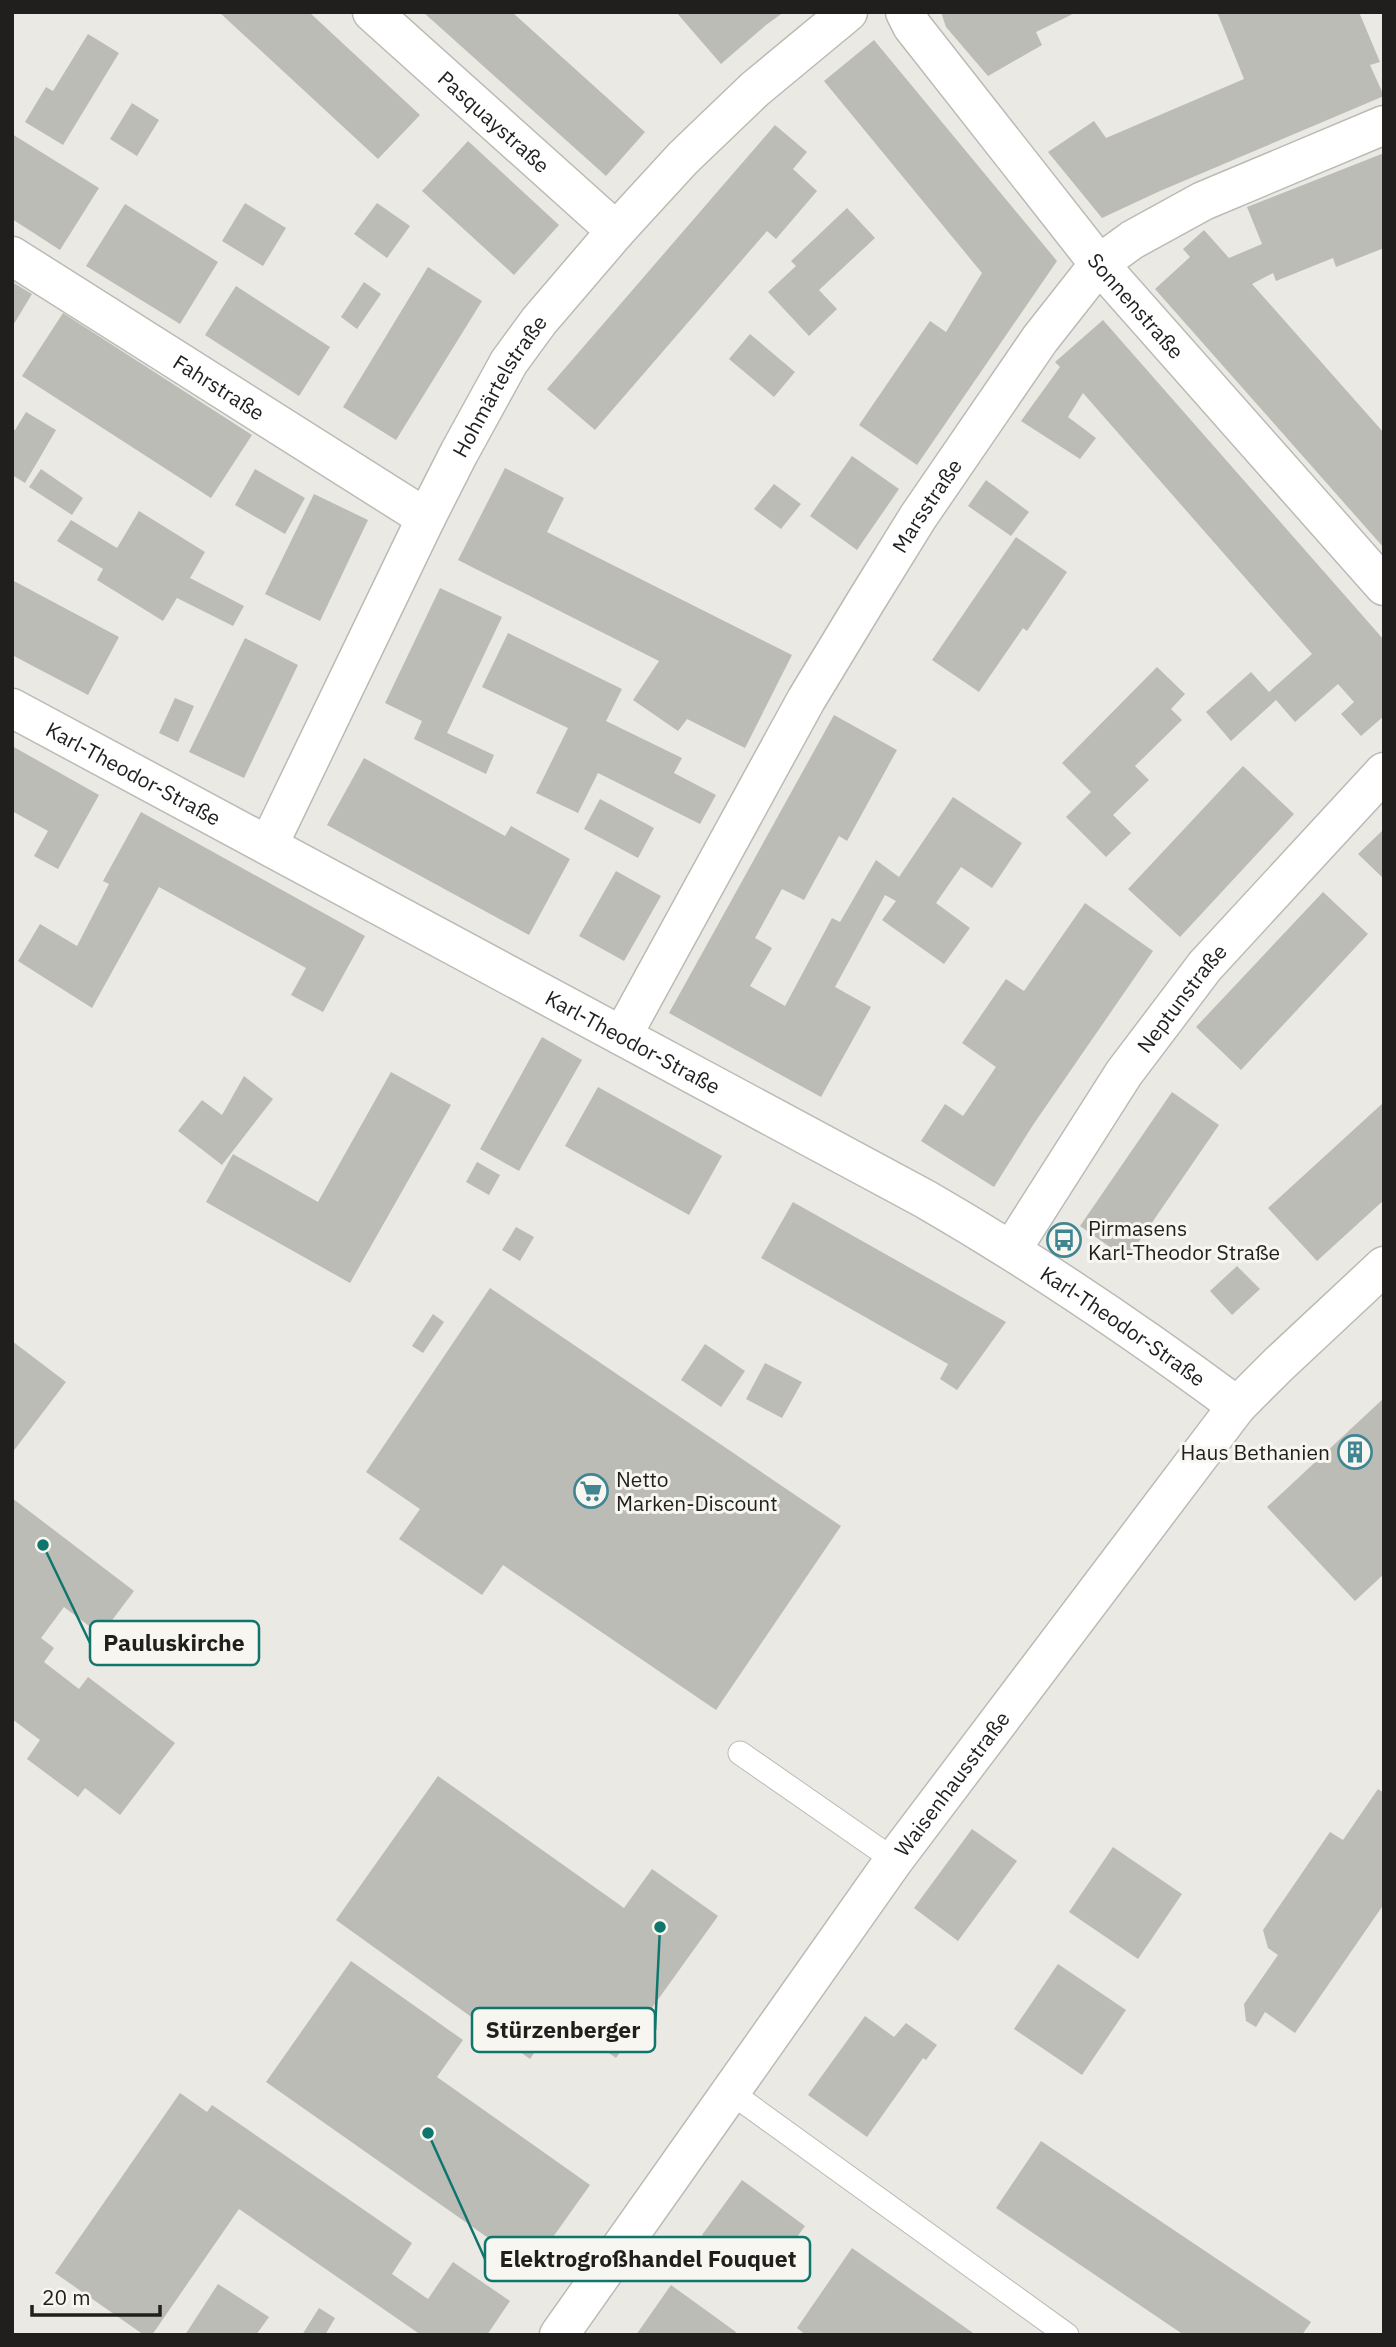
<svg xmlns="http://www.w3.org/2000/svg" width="1396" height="2347" font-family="'IBM Plex Sans',sans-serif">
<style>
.building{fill:#bbbcb6}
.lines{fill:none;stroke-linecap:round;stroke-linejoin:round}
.service-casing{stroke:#bcbab4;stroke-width:25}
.minor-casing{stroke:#bcbab4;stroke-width:41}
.service{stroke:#fff;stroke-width:23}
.minor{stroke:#fff;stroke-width:38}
.labels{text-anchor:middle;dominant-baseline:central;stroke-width:6;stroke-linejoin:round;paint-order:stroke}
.street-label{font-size:21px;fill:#201f1d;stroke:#f8f6f0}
.poi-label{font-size:21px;fill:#201f1d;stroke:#f8f6f0;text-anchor:start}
.leader{fill:none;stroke:#0f766e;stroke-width:2.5}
.callout-dot{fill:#0f766e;stroke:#f8f6f0;stroke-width:2.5}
.callout{fill:#f8f6f0;stroke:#0f766e;stroke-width:2.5}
.callout-label{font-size:23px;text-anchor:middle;font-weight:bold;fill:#201f1d}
</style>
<rect width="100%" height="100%" fill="#ebe9e3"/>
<path class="building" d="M 219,12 L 309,12 L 420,115 L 378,159 Z
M 423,12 L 512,12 L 645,132 L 606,176 Z
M 676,12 L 784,12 L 766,25 L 721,64 Z
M 941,12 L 1077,12 L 1036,32 L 1042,45 L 988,76 L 946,27 Z
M 1217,12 L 1359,12 L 1380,62 L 1370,65 L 1384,96 L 1160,191 L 1102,218 L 1048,152 L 1094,121 L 1106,138 L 1244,79 Z
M 88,34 L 119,53 L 63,145 L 25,122 L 46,87 L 53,91 Z
M 874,40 L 1057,261 L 917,465 L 859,425 L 930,321 L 946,332 L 982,273 L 824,81 Z
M 132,103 L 159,120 L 137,156 L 110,139 Z
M 775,125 L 807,152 L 793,169 L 817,191 L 776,239 L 767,231 L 595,430 L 547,389 Z
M 12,134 L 99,188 L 60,250 L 12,219 Z
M 468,141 L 559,225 L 514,275 L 422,191 Z
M 1384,153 L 1384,248 L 1336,267 L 1333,258 L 1276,281 L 1273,273 L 1252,284 L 1384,433 L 1384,548 L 1155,289 L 1190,257 L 1183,249 L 1204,230 L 1229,258 L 1262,244 L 1247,207 Z
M 245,203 L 286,228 L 263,266 L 222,241 Z
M 377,203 L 410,226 L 387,258 L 354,234 Z
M 125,204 L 218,262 L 180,324 L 86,266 Z
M 847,208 L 875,238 L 819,290 L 837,309 L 809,336 L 768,292 L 796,266 L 791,261 Z
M 428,267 L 482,301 L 396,440 L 343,407 Z
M 12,282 L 32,294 L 12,327 Z
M 364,282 L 381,294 L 357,329 L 341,317 Z
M 236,286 L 330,347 L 299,396 L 205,335 Z
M 63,313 L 252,435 L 211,498 L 22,376 Z
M 1103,320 L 1384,640 L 1384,716 L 1361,736 L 1341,714 L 1354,702 L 1338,684 L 1295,722 L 1276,700 L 1231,741 L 1206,712 L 1251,672 L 1269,692 L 1312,654 L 1083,393 L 1068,417 L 1096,438 L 1080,459 L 1021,421 L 1060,367 L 1055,362 Z
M 750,334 L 795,372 L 774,397 L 729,359 Z
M 26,412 L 56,430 L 25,483 L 12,475 L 12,430 L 15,430 Z
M 852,456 L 899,489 L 857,550 L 810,516 Z
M 505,468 L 564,498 L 547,532 L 792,655 L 745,748 L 687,719 L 678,731 L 633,700 L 659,661 L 458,560 Z
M 41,469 L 83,498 L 72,515 L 29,487 Z
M 255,469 L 305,498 L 285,534 L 235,505 Z
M 986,480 L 1029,512 L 1011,536 L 968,506 Z
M 774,484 L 801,504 L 781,529 L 754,509 Z
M 314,494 L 368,520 L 320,621 L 265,594 Z
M 139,511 L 205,552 L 190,578 L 244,606 L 233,626 L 177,598 L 163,621 L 97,580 L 103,569 L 57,541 L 71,520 L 117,548 Z
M 1016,537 L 1067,572 L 1027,631 L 1023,628 L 979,692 L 932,660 Z
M 12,580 L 119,637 L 88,695 L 12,655 Z
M 440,588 L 502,617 L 447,733 L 494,755 L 486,774 L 414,739 L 422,721 L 385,703 Z
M 508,633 L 622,689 L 606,721 L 682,758 L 674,773 L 716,795 L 700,824 L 598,773 L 578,813 L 536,793 L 568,728 L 482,687 Z
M 245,638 L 298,665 L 244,778 L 189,752 Z
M 1157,667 L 1185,694 L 1171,709 L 1182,720 L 1135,766 L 1149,780 L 1113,815 L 1131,833 L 1106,857 L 1066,817 L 1091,792 L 1062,763 Z
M 175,698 L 194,706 L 178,742 L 159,733 Z
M 834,715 L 897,750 L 847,841 L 839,836 L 804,900 L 782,889 L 755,938 L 772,948 L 750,986 L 785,1006 L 832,918 L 840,922 L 876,860 L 899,877 L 953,797 L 1022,843 L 992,888 L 961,867 L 936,903 L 970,928 L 944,964 L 882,920 L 896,901 L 885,895 L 835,987 L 871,1007 L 821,1097 L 669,1013 Z
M 12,746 L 99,795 L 58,869 L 34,856 L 48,831 L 12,811 Z
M 364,758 L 505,836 L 511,826 L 570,859 L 529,935 L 327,825 Z
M 1243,766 L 1294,814 L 1180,937 L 1128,889 Z
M 600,799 L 654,828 L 638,858 L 584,829 Z
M 141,812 L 365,936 L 323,1012 L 291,995 L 306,968 L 159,887 L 92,1008 L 18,961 L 40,924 L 77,946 L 109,884 L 103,881 Z
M 1384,829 L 1384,879 L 1358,854 Z
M 616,871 L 661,896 L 624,961 L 579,936 Z
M 1323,892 L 1368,934 L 1241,1070 L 1196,1027 Z
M 1085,903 L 1153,951 L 1033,1125 L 994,1187 L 921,1141 L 945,1104 L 963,1116 L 996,1067 L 962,1043 L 1006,979 L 1024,991 Z
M 542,1037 L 582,1060 L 519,1171 L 480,1149 Z
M 391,1072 L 451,1105 L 350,1283 L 206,1202 L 233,1154 L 318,1202 Z
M 244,1076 L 273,1099 L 222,1165 L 178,1131 L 202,1100 L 222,1115 Z
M 598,1087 L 722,1156 L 689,1215 L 565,1146 Z
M 1172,1092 L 1219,1125 L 1127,1259 L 1080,1226 Z
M 1384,1102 L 1384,1200 L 1317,1261 L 1268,1208 Z
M 477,1162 L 500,1175 L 489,1195 L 466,1182 Z
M 793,1202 L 1006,1322 L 957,1390 L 940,1379 L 948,1364 L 761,1258 Z
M 516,1227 L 534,1237 L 520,1261 L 502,1250 Z
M 1237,1266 L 1260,1289 L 1232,1315 L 1210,1291 Z
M 490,1288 L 841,1526 L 716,1710 L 503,1565 L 482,1595 L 399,1539 L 420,1509 L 366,1472 Z
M 433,1314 L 444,1322 L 423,1353 L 412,1346 Z
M 12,1341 L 66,1382 L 12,1453 Z
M 705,1344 L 745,1371 L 721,1407 L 681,1380 Z
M 765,1363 L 802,1382 L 782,1418 L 746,1399 Z
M 1384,1398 L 1384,1574 L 1355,1601 L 1267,1507 Z
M 12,1498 L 134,1591 L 101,1635 L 64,1607 L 41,1638 L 54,1648 L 44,1662 L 79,1689 L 88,1677 L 175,1743 L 120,1815 L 85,1788 L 78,1797 L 27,1759 L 40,1740 L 12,1719 Z
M 438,1776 L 624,1908 L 652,1869 L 718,1916 L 616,2058 L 559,2018 L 530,2059 L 336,1920 Z
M 1378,1789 L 1384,1793 L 1384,1904 L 1295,2033 L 1265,2012 L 1256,2027 L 1246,2021 L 1244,2004 L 1278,1955 L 1268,1948 L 1263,1930 L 1330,1832 L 1343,1840 Z
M 972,1829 L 1017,1861 L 958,1941 L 914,1908 Z
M 1113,1847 L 1182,1894 L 1138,1959 L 1069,1912 Z
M 351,1961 L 463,2040 L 437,2077 L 590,2185 L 531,2268 L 266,2082 Z
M 1058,1964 L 1126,2010 L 1082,2075 L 1014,2029 Z
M 865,2016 L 894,2037 L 906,2023 L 937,2045 L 926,2060 L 923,2058 L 867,2137 L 808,2095 Z
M 180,2093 L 207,2112 L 212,2105 L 412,2243 L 392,2274 L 428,2299 L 453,2262 L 510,2301 L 487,2335 L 421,2335 L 239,2209 L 152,2335 L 144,2335 L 55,2273 Z
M 1041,2141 L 1311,2322 L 1302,2335 L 1184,2335 L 996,2208 Z
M 742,2180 L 805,2226 L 765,2281 L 702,2235 Z
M 852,2248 L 976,2335 L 806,2335 L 797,2328 Z
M 218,2284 L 269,2317 L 256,2335 L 185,2335 Z
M 671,2285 L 736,2332 L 734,2335 L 636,2335 Z
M 319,2308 L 335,2318 L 325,2335 L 302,2335 Z"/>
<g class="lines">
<g class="service-casing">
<path id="service" d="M 740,1753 L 894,1860
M 729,2091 L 1067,2335"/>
</g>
<g class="minor-casing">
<g id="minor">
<path id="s1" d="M 372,12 L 616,231"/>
<path id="s2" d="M 905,12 L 912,26 L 1099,264 L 1384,586"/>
<path id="s3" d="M 12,256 L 426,518"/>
<path id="s4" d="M 12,708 L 925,1199 C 1034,1262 1136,1331 1237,1406"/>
<path id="s5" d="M 269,844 L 426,518 L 459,453 L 509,362 L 539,321 L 616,231 L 683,158 L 755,89 L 848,12"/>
<path id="s6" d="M 622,1036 L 806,700 L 866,601 L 918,517 L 1040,339 L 1099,264 L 1132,240 L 1203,201 L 1384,125"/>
<path id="s7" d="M 1012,1249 L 1124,1073 L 1205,966 L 1384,772"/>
<path id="s8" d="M 559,2335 L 894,1860 L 1237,1406 L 1279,1364 L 1384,1266"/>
</g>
</g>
<use href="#service" class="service"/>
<use href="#minor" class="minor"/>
</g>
<defs>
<g id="bus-ring" transform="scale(1.75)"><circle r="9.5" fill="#f8f6f0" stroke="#408592" stroke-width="1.5"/><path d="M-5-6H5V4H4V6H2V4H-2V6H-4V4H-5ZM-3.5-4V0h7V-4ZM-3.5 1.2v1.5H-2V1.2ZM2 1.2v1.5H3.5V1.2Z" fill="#408592"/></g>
<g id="building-ring" transform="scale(1.75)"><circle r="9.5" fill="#f8f6f0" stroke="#408592" stroke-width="1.5"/><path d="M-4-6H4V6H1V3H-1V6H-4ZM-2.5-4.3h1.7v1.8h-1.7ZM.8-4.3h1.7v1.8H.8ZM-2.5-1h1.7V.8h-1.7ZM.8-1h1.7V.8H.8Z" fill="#408592"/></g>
<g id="supermarket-ring" transform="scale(1.75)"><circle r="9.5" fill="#f8f6f0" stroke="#408592" stroke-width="1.5"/><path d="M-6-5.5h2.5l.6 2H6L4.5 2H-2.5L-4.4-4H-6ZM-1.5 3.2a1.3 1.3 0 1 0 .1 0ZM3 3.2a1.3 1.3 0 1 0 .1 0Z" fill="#408592"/></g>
</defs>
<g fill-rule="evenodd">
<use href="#bus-ring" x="1064" y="1240"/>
<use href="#building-ring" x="1355" y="1452"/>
<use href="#supermarket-ring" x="591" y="1491"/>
</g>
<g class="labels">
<g class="street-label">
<text stroke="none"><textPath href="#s1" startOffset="164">Pasquaystraße</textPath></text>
<text stroke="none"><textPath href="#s2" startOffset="374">Sonnenstraße</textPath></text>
<text stroke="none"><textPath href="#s3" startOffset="245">Fahrstraße</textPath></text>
<text stroke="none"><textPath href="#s5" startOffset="513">Hohmärtelstraße</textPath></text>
<text stroke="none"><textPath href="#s6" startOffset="612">Marsstraße</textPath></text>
<text stroke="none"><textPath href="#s4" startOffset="138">Karl-Theodor-Straße</textPath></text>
<text stroke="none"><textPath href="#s7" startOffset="303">Neptunstraße</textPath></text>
<text stroke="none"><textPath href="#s4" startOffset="705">Karl-Theodor-Straße</textPath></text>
<text stroke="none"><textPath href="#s4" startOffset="1272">Karl-Theodor-Straße</textPath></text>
<text stroke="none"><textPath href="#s8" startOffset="677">Waisenhausstraße</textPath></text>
</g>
<g class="poi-label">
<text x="1088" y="1228">Pirmasens<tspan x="1088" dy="24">Karl-Theodor Straße</tspan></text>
<text x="1330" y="1452" text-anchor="end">Haus Bethanien</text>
<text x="616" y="1479">Netto<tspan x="616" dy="24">Marken-Discount</tspan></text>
</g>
</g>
<path class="leader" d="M43 1545L90 1643M660 1927L655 2030M428 2133L485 2259"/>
<g class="callout-dot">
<circle cx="43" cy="1545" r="7"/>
<circle cx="660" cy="1927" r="7"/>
<circle cx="428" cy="2133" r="7"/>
</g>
<g class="callout">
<rect x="90" y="1621" width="169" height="44" rx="7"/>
<rect x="472" y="2008" width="183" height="44" rx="7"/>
<rect x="485" y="2237" width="325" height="44" rx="7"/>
</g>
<g class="callout-label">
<text x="174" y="1651">Pauluskirche</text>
<text x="563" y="2038">Stürzenberger</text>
<text x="648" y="2267">Elektrogroßhandel Fouquet</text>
</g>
<rect width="1396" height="2347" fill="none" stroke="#201f1d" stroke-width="28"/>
<path d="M32 2305v10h128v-10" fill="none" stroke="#201f1d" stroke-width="3.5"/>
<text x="42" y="2305" font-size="21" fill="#201f1d" stroke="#f8f6f0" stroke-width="5" paint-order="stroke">20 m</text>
</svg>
